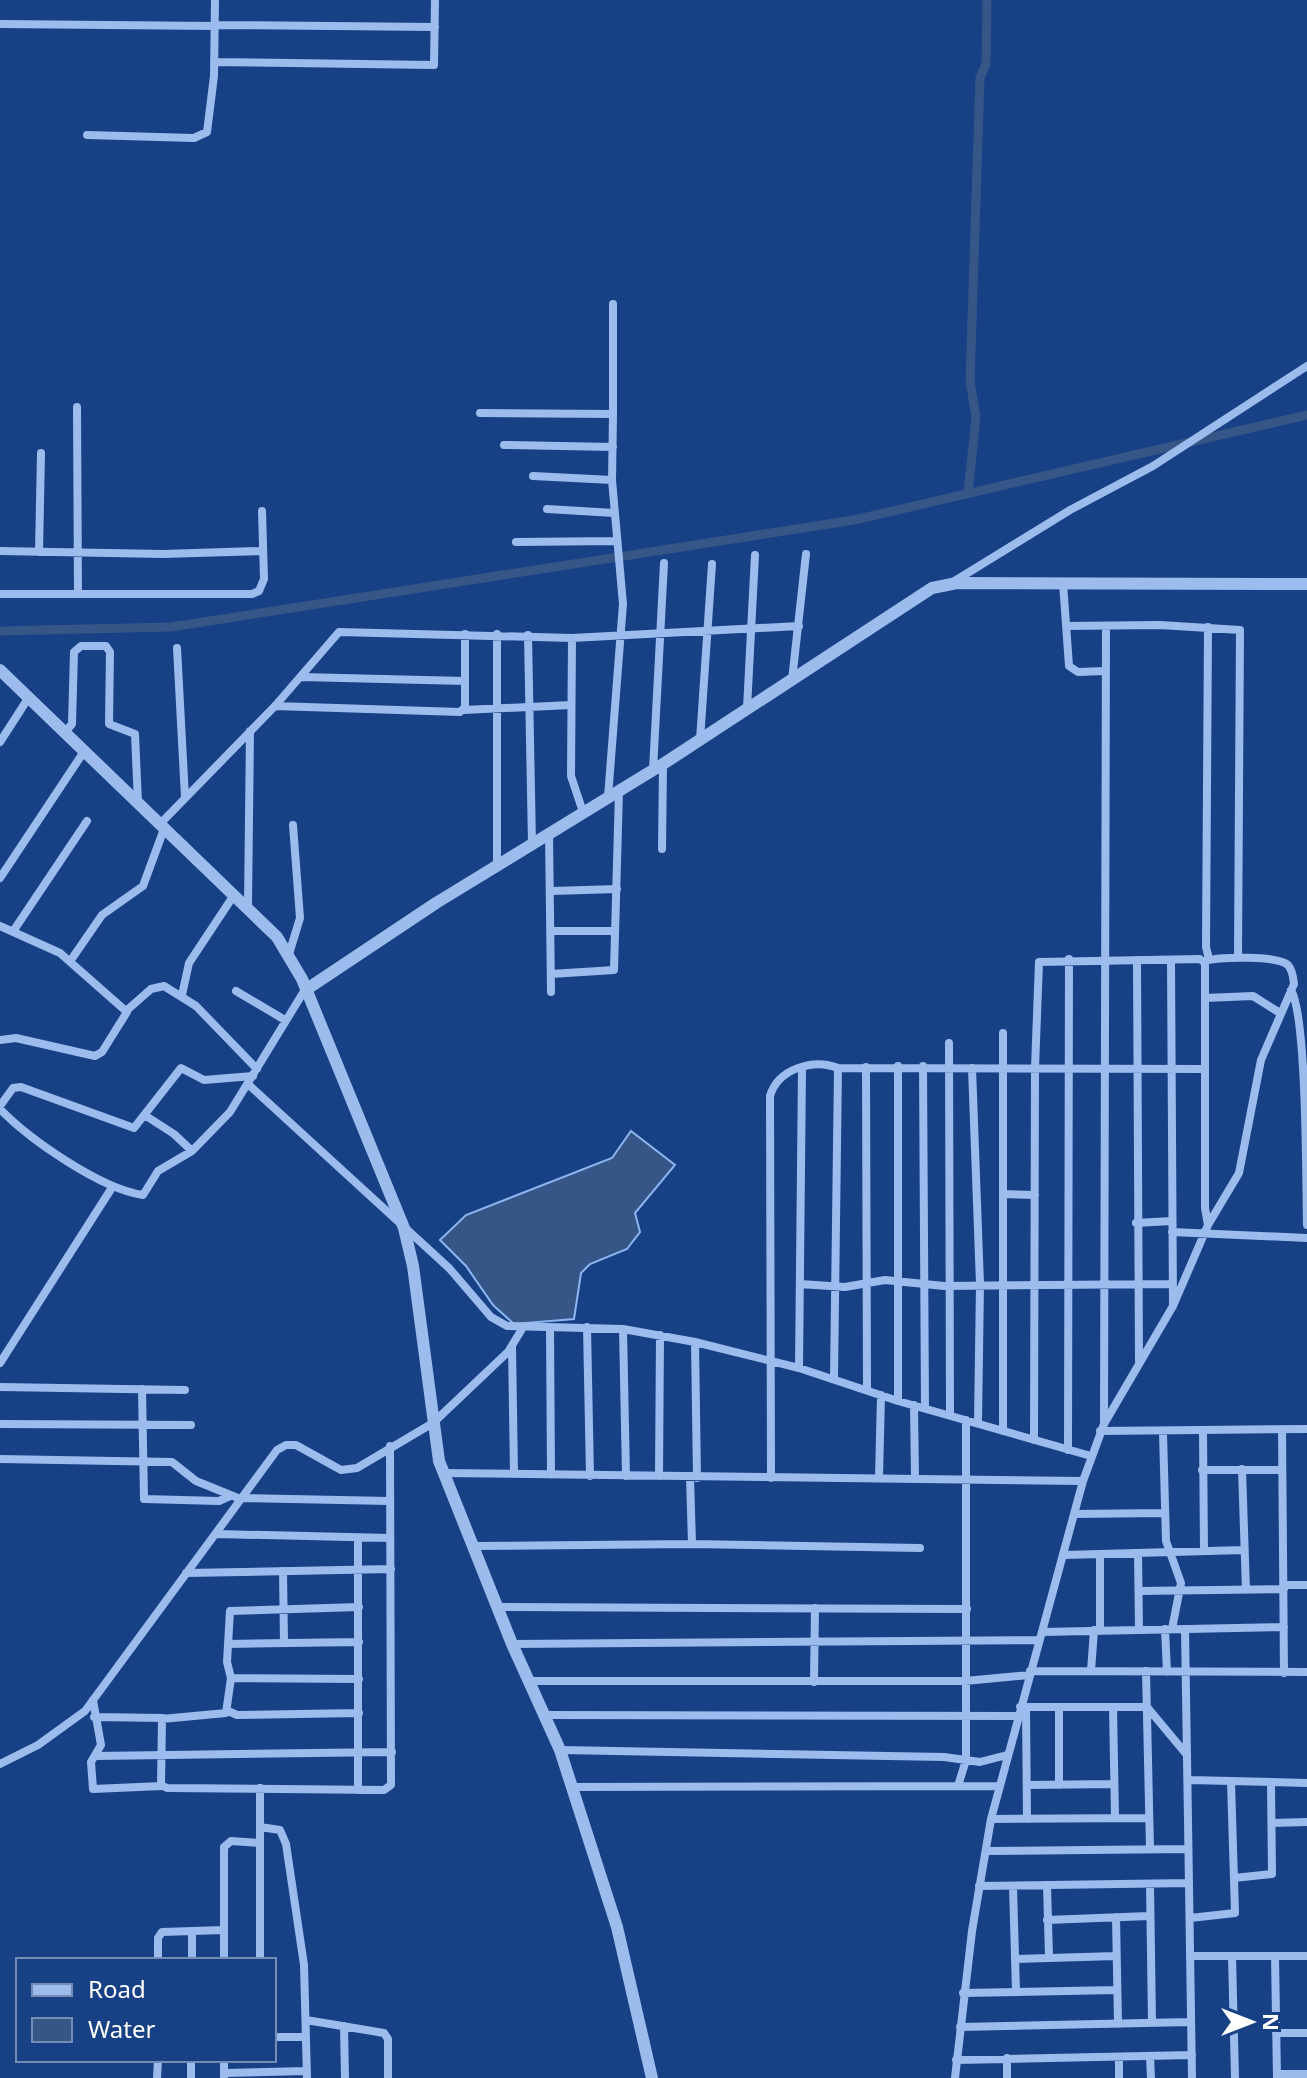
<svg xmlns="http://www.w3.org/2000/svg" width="1307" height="2078" font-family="'Noto Sans',sans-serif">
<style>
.water{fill:#365688;stroke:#8db6f0;stroke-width:2}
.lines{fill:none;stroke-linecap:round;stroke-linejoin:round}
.canal{stroke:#365688;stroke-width:9}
.minor{stroke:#9bbced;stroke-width:8}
.tertiary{stroke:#9bbced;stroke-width:12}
</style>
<rect width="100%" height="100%" fill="#174184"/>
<path class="water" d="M 631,1131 L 675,1165 L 635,1213 L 640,1232 L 627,1249 L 590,1264 L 581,1273 L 574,1319 L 514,1324 L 493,1305 L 466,1266 L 440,1240 L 466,1215 L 612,1158 Z"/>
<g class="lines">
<path class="canal" d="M 968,493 L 976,417 L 970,381 L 980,78 L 986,64 L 987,0
M 0,631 L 171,627 L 854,520 L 1307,415"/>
<path class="minor" d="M 0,24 L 215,26
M 215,25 L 435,27
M 214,62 L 434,65 L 435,0
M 87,135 L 194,138 L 207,132 L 214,76 L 215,0
M 77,407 L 78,594
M 480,413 L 613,414 L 612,480 L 623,604 L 608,797
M 613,414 L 613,304
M 504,445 L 613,447
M 533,476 L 612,480
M 547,509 L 614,513
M 516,542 L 617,541
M 0,551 L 163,554 L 260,551
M 39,552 L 41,453
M 953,582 L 1070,510 L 1153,466 L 1307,366
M 1063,583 L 1069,666 L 1078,672 L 1105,671
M 0,594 L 252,594 L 259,591 L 264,579 L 262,511
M 1067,626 L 1160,625 L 1240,630 L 1238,958
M 1208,627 L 1206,947 L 1209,959
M 497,634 L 497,864
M 528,635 L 532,844
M 572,638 L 571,776 L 583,812
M 177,648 L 185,797
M 301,677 L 465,681
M 792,680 L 806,554
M 275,706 L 460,712 L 465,707 L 465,634
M 747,708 L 755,555
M 464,710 L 571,705
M 65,732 L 72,724 L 74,652 L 81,646 L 106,646 L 110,652 L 109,724 L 135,734 L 138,803
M 700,740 L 712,564
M 0,742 L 29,697
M 653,770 L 664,563
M 159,825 L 275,706 L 339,632 L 572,638 L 799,626
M 549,833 L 551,992
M 662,849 L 663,764
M 0,878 L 83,753
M 552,891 L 617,889
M 248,905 L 250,731
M 0,926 L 60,953 L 127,1012 L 102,1052 L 95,1056 L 16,1038 L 0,1040
M 14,930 L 87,821
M 551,931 L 614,931
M 289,954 L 300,918 L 293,825
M 71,960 L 102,915 L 143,886 L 164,829
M 1137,960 L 1139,1361
M 1171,960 L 1173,1306
M 551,974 L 614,970 L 619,791
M 1291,990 C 1307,1017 1306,1182 1307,1225
M 236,991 L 285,1020
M 182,995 L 189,963 L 234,895
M 1205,998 L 1253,996 L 1280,1013
M 126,1011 L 151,989 L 164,986 L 196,1006 L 257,1069
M 1003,1033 L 1003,1431
M 949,1043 L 950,1415
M 898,1066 L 898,1401
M 923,1066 L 925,1408
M 866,1067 L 867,1390
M 972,1068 L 980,1284 L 978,1422
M 249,1085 L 449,1268 L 491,1317 L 507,1326 L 623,1329 L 695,1342 L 799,1368 L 898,1401 L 1091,1456
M 0,1106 L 13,1088 L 21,1087 L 134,1128 L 181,1068 L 204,1080 L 253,1076
M 0,1109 C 30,1140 101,1189 143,1195 L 158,1171 L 192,1151 L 230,1112 L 306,988
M 146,1116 L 174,1134 L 192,1151
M 1004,1194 L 1035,1195
M 1136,1223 L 1172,1221
M 1172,1232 L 1307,1238
M 800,1284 L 845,1287 L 885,1280 L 944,1286 L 1170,1284
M 550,1327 L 551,1475
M 587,1327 L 590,1476
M 623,1329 L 626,1476
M 695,1342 L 697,1478
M 512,1346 L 514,1474
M 0,1363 L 113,1186
M 799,1368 L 802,1068
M 834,1378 L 838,1068 L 1203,1069
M 0,1387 L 185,1390
M 142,1389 L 144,1499 L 219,1501 L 230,1496
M 914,1405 L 915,1478
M 0,1424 L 191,1425
M 1104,1424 L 1106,626
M 1282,1430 L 1284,1673
M 1100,1431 L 1307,1429
M 1203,1432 L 1204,1551
M 1163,1433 L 1166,1541 L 1181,1583 L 1172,1629
M 1034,1440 L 1035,1068 L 1039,962 L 1200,959 L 1205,963 L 1205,1208 L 1208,1225
M 1068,1450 L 1069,959
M 0,1459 L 172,1462 L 196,1481 L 238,1498 L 389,1501
M 1242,1469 L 1246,1590
M 1202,1470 L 1281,1470
M 442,1473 L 1083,1481
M 659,1476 L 660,1335
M 690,1477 L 692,1544
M 771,1478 L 770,1096 C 778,1069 813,1058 838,1068
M 879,1478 L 881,1395
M 1074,1514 L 1164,1513
M 216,1534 L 390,1538
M 358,1538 L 358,1790
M 472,1546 L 692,1544 L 920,1548
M 1138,1553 L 1139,1630
M 1100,1554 L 1100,1630
M 1064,1555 L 1244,1550
M 283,1571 L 284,1643
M 186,1573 L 391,1569
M 1284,1585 L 1307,1585
M 1139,1591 L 1284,1589
M 497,1607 L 967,1609
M 1165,1629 L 1167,1672
M 1185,1629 L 1192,2078
M 1042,1632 L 1284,1627
M 228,1644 L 359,1642
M 512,1644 L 1039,1640
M 1030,1671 L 1307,1672
M 1091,1671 L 1094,1630
M 1146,1671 L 1150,1849
M 231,1678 L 227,1662 L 230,1611 L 359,1607
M 359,1679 L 231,1678 L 226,1713 L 162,1719 L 161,1785 L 167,1788 L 384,1790 L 391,1785 L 390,1446
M 529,1681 L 965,1681 L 1029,1675
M 814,1682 L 815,1608
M 93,1700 L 101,1745 L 91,1762 L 93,1789 L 162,1786
M 1020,1707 L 1147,1707 L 1187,1755
M 1026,1707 L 1027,1819
M 1059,1707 L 1059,1785
M 1113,1707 L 1115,1817
M 228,1711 L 237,1715 L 359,1713
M 544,1715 L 1017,1716
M 94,1717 L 163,1718
M 560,1750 L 944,1757 L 980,1762 L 1007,1755
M 96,1756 L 392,1752
M 0,1764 L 38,1745 L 85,1711 L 277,1450 L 286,1445 L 296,1445 L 341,1470 L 357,1468 L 433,1423 L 508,1352 L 522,1329
M 1190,1780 L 1307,1783
M 1027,1785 L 1114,1784
M 958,1786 L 966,1760 L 966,1420
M 572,1787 L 999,1786
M 991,1819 L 1148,1818
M 1272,1823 L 1307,1822
M 260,1827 L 280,1830 L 286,1844 L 304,1965 L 307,2078
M 986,1851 L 1188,1849
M 1234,1878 L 1272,1874 L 1271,1784
M 1150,1884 L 1152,2023
M 1047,1885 L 1049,1957
M 979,1886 L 1189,1883
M 1013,1886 L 1016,1992
M 1116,1917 L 1118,2024
M 1190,1918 L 1235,1913 L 1231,1782
M 1047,1920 L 1149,1916
M 1190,1956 L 1307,1956
M 1232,1956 L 1235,2078
M 1275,1956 L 1277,2078
M 1015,1959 L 1116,1956
M 158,1960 L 158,1938 L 162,1932 L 223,1930
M 192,1960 L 192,1931
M 224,1960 L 224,1847 L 231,1841 L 260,1843
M 260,1960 L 260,1788
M 963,1993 L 1117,1990
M 306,2020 L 384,2033 L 388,2039 L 388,2078
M 344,2026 L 345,2078
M 960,2027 L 1191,2022
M 1276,2033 L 1307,2033
M 274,2037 L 306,2037
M 1150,2057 L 1151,2078
M 1007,2058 L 1007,2078
M 956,2060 L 1192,2055
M 224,2073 L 307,2071
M 1277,2074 L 1307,2074
M 224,2077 L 224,2060
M 157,2078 L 158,2060
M 191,2078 L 191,2060
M 955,2078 L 972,1931 L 991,1819 L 1083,1481 L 1104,1424 L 1173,1306 L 1208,1225 L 1239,1173 L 1261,1060 L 1294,984 C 1293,977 1293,971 1288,965 C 1277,955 1219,957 1204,961
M 1119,2078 L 1119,2057"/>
<path class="tertiary" d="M 0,670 L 277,937 L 302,979 L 404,1228 L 413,1266 L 439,1461 L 512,1644 L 560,1750 L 617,1927 L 652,2078
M 307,989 L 436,903 L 663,764 L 932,588 L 957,583 L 1307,584"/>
</g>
<rect x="16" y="1958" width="260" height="104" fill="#174184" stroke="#748db5" stroke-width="2"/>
<rect x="32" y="1984" width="40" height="12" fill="#9bbced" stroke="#748db5" stroke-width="2"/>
<text x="88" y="1998" font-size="24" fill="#ffffff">Road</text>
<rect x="32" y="2018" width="40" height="24" fill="#365688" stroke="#748db5" stroke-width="2"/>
<text x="88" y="2038" font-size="24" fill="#ffffff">Water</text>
<g transform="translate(1251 2022) rotate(90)" stroke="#174184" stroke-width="6" paint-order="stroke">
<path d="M0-6L14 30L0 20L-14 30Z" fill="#ffffff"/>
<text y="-12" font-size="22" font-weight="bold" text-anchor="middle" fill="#ffffff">N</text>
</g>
</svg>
